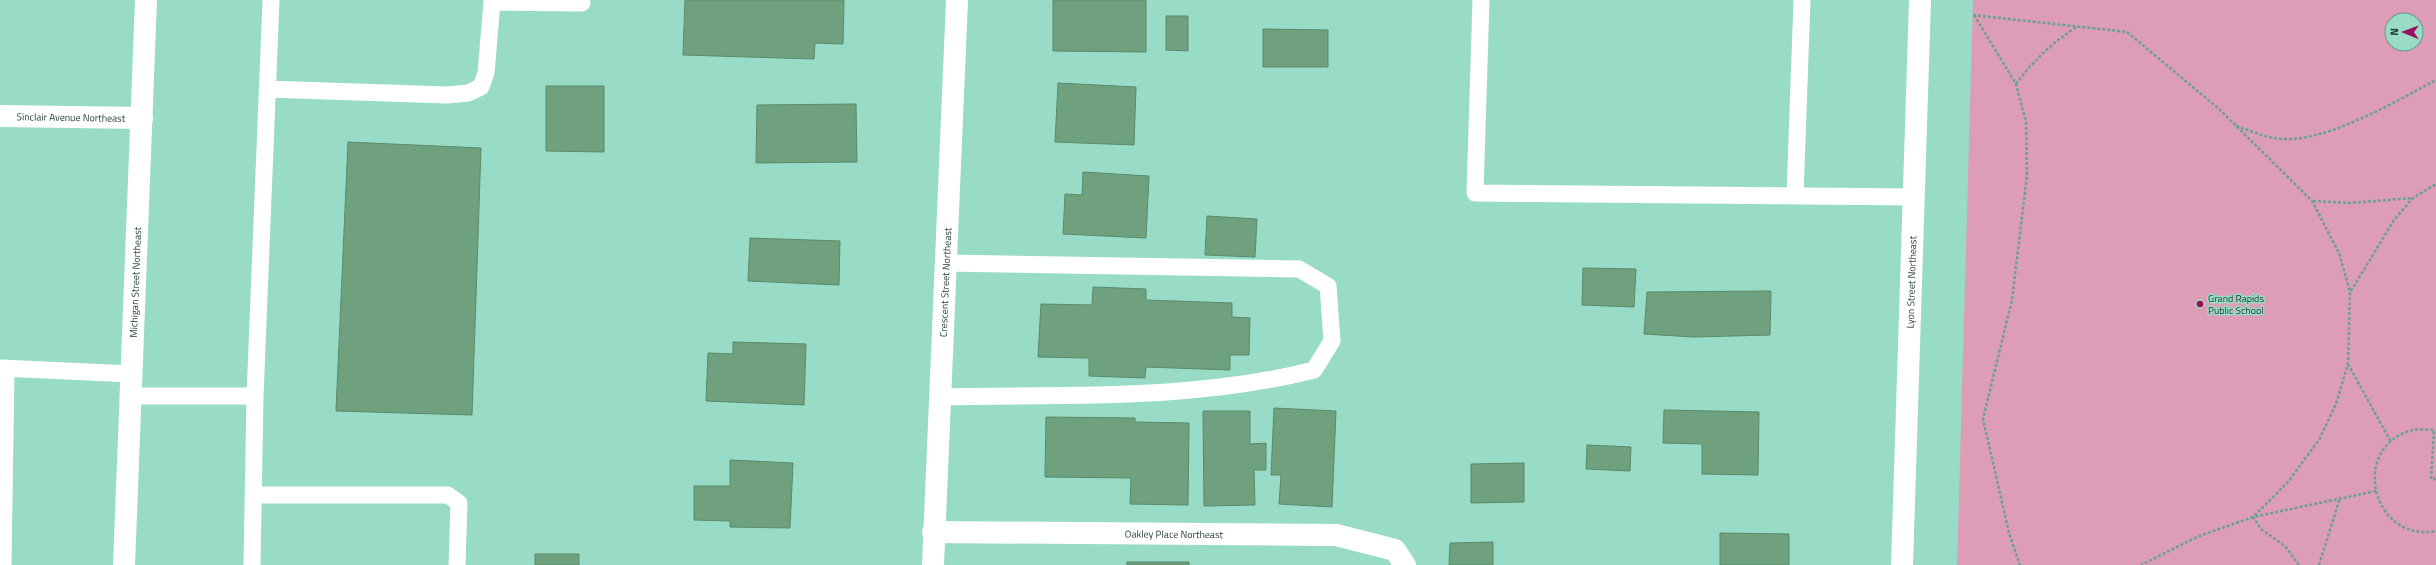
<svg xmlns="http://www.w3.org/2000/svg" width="2436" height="565" font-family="'Titillium Web',sans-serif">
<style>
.green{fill:#dd9db6;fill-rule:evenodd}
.building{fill:#6fa17f;stroke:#598a69}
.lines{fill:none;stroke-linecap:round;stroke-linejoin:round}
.path{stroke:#6ca191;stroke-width:2.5;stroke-dasharray:3 2;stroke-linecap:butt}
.service{stroke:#fff;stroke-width:17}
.minor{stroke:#fff;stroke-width:22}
.tertiary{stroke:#fff;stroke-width:22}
.secondary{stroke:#fff;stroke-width:22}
.poi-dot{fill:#9c0f5e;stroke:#98dbc7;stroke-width:1.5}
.labels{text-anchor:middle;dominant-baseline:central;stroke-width:3;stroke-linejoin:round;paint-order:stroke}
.street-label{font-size:10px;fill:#1e3a32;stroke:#98dbc7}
.poi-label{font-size:10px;fill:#1e3a32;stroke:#98dbc7;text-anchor:start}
</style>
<rect width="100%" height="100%" fill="#98dbc7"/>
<path class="green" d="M 1973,0 L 2436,0 L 2436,565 L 1957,565 ZM 2392,20 L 2416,20 L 2416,44 L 2392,44 Z"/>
<path class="building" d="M 685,0 L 844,0 L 843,44 L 815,43 L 814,59 L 683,55 Z
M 1053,0 L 1146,0 L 1146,52 L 1053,51 Z
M 1166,16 L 1188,16 L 1188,51 L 1166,50 Z
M 1263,29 L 1328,30 L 1328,67 L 1263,67 Z
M 1058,83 L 1136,87 L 1134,145 L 1055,142 Z
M 546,86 L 604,86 L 604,152 L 546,151 Z
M 856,104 L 857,162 L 756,163 L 757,105 Z
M 348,142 L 481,148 L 472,415 L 336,411 Z
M 1083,172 L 1149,176 L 1146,238 L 1063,234 L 1065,194 L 1082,195 Z
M 1207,216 L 1257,219 L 1255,257 L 1205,255 Z
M 750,238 L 840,241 L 839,285 L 748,281 Z
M 1583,268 L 1636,269 L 1634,307 L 1582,305 Z
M 1093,287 L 1146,289 L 1146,300 L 1232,303 L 1232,317 L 1250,318 L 1249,355 L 1230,355 L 1230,370 L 1146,367 L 1145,378 L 1089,376 L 1089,358 L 1038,357 L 1041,304 L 1092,305 Z
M 1771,291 L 1770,335 L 1694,337 L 1644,334 L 1647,292 Z
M 733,342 L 806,344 L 804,405 L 706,401 L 708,353 L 733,354 Z
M 1274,408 L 1336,411 L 1332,507 L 1279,504 L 1281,475 L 1271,475 Z
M 1664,410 L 1759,412 L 1758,475 L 1702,474 L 1702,444 L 1663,443 Z
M 1203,411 L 1250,411 L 1250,444 L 1266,443 L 1266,470 L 1254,470 L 1255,505 L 1204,506 Z
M 1046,417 L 1135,418 L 1135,422 L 1189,423 L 1188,505 L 1130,504 L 1131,478 L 1045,477 Z
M 1587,445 L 1631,447 L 1630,471 L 1586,469 Z
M 730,460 L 793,463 L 790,528 L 730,527 L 730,521 L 694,520 L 694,486 L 730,486 Z
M 1524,463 L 1524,502 L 1471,503 L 1471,464 Z
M 1720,533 L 1789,534 L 1789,565 L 1720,565 Z
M 1493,542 L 1493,565 L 1449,565 L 1450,543 Z
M 535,554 L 579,554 L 579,565 L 535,565 Z
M 1127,562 L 1189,562 L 1189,565 L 1127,565 Z"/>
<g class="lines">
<path class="path" d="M 1973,15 L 2127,32 L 2219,109 L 2312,201 L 2339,253 L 2350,292 L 2348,364 L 2336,404 L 2319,440 L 2288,482 L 2253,517 L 2197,537 L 2141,565
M 1974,15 L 2016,84 L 2026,122 L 2027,175 L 2012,300 L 1983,419 L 2009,533 L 2020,565
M 2016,84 C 2034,60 2053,42 2078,26
M 2236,126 C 2249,130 2261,136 2274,138 C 2320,147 2396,101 2436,80
M 2313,201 L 2350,203 L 2413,198
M 2351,291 L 2394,220 L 2413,198 L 2436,184
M 2348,364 L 2391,442
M 2436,479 L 2431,479 L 2434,430 C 2427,430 2417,428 2410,431 C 2350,448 2372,543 2436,531
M 2299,565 L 2285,546 L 2261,529 L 2253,517 L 2376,491
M 2319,565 L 2340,498"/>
<path class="service" d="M 492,0 L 492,2 L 582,3
M 1481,0 L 1475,193 L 1914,197
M 267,89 L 447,95 L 468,93 L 481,87 L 486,73 L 492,2
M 1795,195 L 1802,0
M 0,368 L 132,374
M 131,396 L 255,396 L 271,0
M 939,397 C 1064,394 1192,401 1314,370 L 1332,341 L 1328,286 L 1299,269 L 945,263
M 254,495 L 448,495 L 459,503 L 457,565
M 3,565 L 6,368
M 252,565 L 255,396"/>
<g class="minor">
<path id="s1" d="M 0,116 L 142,118"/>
<path id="s2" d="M 933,532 L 1336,535 L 1395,550 L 1405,565"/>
<path id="s3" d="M 933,565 L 957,0"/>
</g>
<path class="tertiary" id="s4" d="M 1902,565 L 1920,0"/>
<path class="secondary" id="s5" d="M 124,565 L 146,0"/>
</g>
<circle class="poi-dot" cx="2200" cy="304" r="4"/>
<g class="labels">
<g class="street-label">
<text stroke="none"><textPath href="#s1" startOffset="71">Sinclair Avenue Northeast</textPath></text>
<text stroke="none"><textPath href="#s3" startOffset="283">Crescent Street Northeast</textPath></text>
<text stroke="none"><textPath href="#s5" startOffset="283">Michigan Street Northeast</textPath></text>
<text stroke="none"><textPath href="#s4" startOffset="283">Lyon Street Northeast</textPath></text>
<text stroke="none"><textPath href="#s2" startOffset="241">Oakley Place Northeast</textPath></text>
</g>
<g class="poi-label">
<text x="2208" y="298">Grand Rapids<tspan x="2208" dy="12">Public School</tspan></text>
</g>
</g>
<g transform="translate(2404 32) rotate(271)"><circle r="19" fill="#98dbc7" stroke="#679b8b"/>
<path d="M0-3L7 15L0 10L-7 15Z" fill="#9c0f5e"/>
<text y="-6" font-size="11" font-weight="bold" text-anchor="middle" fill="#1e3a32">N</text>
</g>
</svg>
